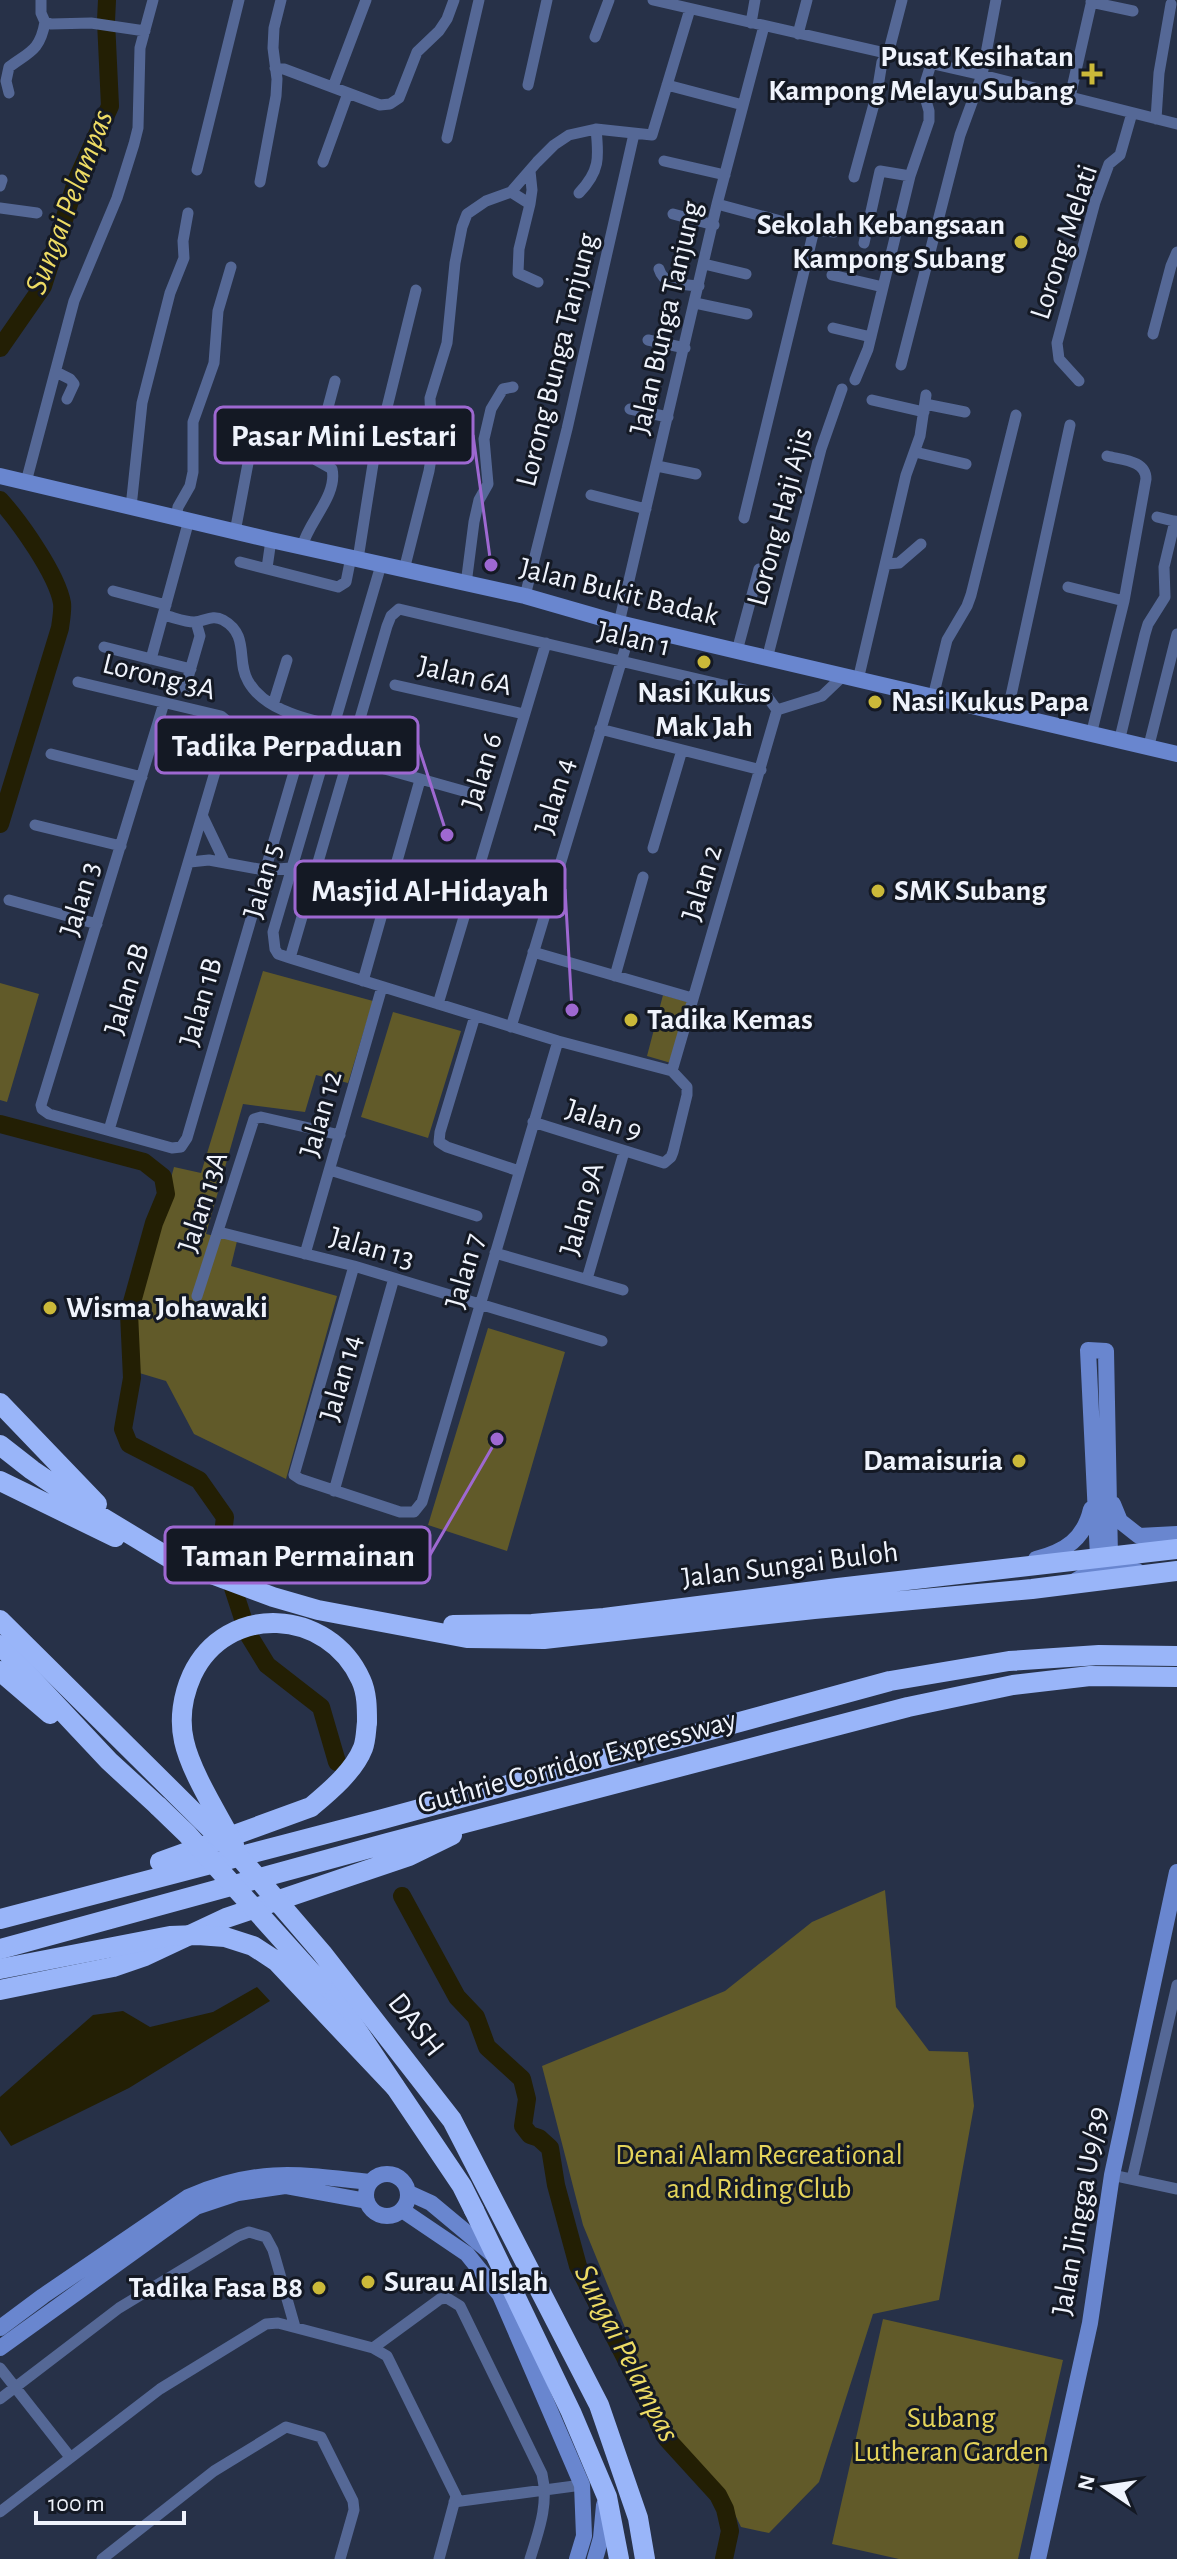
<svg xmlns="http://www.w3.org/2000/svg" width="1177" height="2559" font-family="'Alegreya Sans',sans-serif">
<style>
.green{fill:#615a29}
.water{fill:#231f04}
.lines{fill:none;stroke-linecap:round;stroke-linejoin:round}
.river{stroke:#231f04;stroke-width:18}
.street{stroke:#556896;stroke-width:11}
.secondary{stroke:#6986cf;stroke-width:16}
.highway{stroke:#99b5f9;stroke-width:20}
.highway-bridge{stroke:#99b5f9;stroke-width:20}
.poi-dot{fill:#cbb939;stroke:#141924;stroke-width:3}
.labels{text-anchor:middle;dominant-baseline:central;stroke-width:6;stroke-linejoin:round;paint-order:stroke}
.poi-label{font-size:30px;font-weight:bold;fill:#eff3fc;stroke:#141924;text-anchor:start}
.street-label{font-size:30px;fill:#eff3fc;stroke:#141924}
.park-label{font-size:30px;fill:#e4d35a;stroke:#141924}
.water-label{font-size:32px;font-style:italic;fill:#eddb64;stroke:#141924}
.leader{fill:none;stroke:#9e68d1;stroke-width:3}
.callout-dot{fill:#9e68d1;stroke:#141924;stroke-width:3}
.callout{fill:#141924;stroke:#9e68d1;stroke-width:3}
.callout-label{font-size:32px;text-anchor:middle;font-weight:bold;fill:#eff3fc}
</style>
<rect width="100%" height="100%" fill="#273148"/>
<path class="green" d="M 263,971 L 373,1001 L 348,1083 L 316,1075 L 305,1112 L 243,1104 L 206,1234 L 237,1241 L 231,1266 L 337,1296 L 286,1479 L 194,1434 L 166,1381 L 136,1372 L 135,1311 L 174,1167 L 201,1173 Z
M 0,983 L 39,994 L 7,1102 L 0,1100 Z
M 663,995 L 688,1002 L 671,1063 L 647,1056 Z
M 393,1012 L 461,1031 L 428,1138 L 361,1117 Z
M 488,1328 L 565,1352 L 507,1551 L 428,1525 Z
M 885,1890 L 896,2007 L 929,2051 L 968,2052 L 974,2106 L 939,2300 L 873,2314 L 819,2482 L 769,2533 L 741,2527 L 722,2488 L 669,2435 L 583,2225 L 542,2066 L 725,1991 L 812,1922 Z
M 883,2319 L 1063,2360 L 1018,2559 L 899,2559 L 832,2544 Z"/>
<path class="water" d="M 257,1987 L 270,2001 L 129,2088 L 11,2146 L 0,2130 L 0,2097 L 93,2015 L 123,2011 L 150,2027 L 213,2012 Z"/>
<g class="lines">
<path class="river" d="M 0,348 L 43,286 L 77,179 L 110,106 L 106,21 L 107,0
M 0,500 C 19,521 57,574 62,603 C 63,610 61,620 60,628 L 0,824
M 0,1124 L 144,1162 L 163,1177 L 166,1194 L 154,1223 L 129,1313 L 132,1378 L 123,1429 L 129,1444 L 199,1480 L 225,1517 L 221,1551 L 248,1634 L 267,1665 L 321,1707 L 337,1762
M 402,1896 L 457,1997 L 476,2017 L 487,2047 L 522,2079 L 527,2099 L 523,2126 L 530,2135 L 539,2138 L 550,2148 L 556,2185 L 578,2266 L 667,2439 L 718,2495 L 725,2509 L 730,2531 L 724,2559"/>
<path class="street" d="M 41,0 L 41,13 L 45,22 L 51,24 L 91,23 L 145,31
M 653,0 L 982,75 L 1177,124
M 1091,2 L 1133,11
M 751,23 L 755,0
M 798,34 L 807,0
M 595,37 L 609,0
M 275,68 L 284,69 L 380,105 L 390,104 L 399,98 L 417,52 L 439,31 L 447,19 L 454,0
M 528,85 L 547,0
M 667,85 L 743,105
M 333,87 L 366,0
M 9,93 L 6,81 L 9,67 C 29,52 40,51 45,22
M 1070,97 L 1092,0
M 1156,119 L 1159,73 L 1171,4
M 447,138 L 479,0
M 664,161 L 725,175
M 323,162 L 348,93
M 197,170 L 239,0
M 854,177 L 877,93 L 882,62 L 888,54 L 902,0
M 260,182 L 276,96 L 277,79 L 273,48 L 274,28 L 281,0
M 0,186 L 2,180
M 511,192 L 530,204 L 519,249 L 518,273 L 538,282
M 579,193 C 600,171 599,158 596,129
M 530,204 L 532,190 L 530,171
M 717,204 L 814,230 L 834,232
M 0,208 L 37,213
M 673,214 L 714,225
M 864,243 L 880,171 L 910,176
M 704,264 L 746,274
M 659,269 C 664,286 683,284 699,286
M 832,275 L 883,287
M 695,303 L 747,314
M 833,328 L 871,337
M 1153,334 L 1171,266 L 1177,252
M 648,340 L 685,348
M 901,365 L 960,135 L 982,75 L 996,0
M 56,372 L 70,379 L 74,384 L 67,399
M 855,380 L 868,349 L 910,176 L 929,121 L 929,111 L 923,90 L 931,64
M 1079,381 L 1059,359 L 1057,343 L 1095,202 L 1109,164 L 1120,155 L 1132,113
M 872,400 L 924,412
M 925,404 L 965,412
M 630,409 L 668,417
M 915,452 L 966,464
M 657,466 L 696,474
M 26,482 L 74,301 L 117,198 L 134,144 L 138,128 L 140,48 L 153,0
M 591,495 L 646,509
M 131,507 L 142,403 L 170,293 L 184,258 L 183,241 L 188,213
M 1157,517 L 1177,522
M 176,518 L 178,507 L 190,486 L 193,472 L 193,422 L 214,363 L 218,311 L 231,267
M 744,518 L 814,230
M 235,532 L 256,421
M 302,547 C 308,522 338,495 332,469 L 316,460 L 315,456 L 335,381
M 358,559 L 373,464 L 416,290
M 240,562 L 338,587 L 346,582 L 351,557
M 887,564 L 899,563 L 921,544
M 381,565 L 273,932 L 275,949 L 278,954 L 290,958 L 558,1041 L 672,1071 L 687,1087 L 687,1095 L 673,1152 L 671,1157 L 664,1163 L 533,1122
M 267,568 L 271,540
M 404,570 L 429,471 L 432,452 L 430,398 L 447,343 L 455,263 L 462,227 L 467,214 L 486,201 L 511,192 L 537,162 L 554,145 L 569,135 L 596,129 L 652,135 L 690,9
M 466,584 L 474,522 L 479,500 L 488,484 L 484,439 L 491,409 L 503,389 L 513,387
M 1068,587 L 1124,601
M 113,591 L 166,605
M 525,596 L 567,429 L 634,134
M 163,615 C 173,617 184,622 194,622 C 204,622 212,614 223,620 C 250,635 236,661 248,681 C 264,710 304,718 334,726
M 619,623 L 717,204 L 764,26
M 104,647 L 191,669
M 737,651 L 759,569
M 151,659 L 189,520
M 767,659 L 821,449 L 842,389
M 858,680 L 906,475 L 920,436 L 926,395
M 78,682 L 221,716 L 227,721 L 228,728 L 109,1130
M 395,685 L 524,714
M 185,688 L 200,636 L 196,622
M 933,697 L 947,640 L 967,606 L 971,595 L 1016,415
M 164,703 L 41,1105 L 42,1109 L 49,1114 L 172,1148 L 181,1147 L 187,1138 L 304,738
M 273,705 L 287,660
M 777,710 L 822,696 L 843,676
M 1007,714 L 1070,425
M 600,729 L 761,770
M 1091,735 L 1124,601 L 1146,479 C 1146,460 1122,460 1107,456
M 1119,742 L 1145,634 L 1148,624 L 1165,597 L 1164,567 L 1175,521
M 328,745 L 349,759 L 474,794
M 1148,749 L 1177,634
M 51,754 L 142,777
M 203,817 L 225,863
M 35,825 L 121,846
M 653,848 L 682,750
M 190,862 L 209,860 L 264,870 L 291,868
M 9,900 L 97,924
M 533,952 L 692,998
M 290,958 L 387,626 L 391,616 L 399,609 L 766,695 L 777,710
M 615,976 L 643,877
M 363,981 L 420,780
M 438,1004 L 546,643
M 475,1016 L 440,1132 L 439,1142 L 447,1147 L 519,1171
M 511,1027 L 632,626
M 672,1071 L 777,710
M 330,1170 L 477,1216
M 219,1232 L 354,1266 L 602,1341
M 495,1253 L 623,1290
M 305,1254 L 382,987
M 354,1266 L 294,1475 L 300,1479 L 400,1512 L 414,1512 L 422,1502 L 558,1041
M 587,1279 L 624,1152
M 197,1296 L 254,1119 L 261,1117 L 340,1135
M 334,1491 L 394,1278
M 1112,2175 L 1177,2189
M 1132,2179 L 1177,1985
M 373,2348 L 440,2299 L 447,2298 L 460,2306 L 542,2474 C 549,2504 539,2530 530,2559
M 0,2368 L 70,2457
M 0,2399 L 119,2308 L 238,2236 L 249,2232 L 266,2237 L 273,2250 L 295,2327
M 454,2502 L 582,2485
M 0,2512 L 160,2389 L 266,2324 L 278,2323 L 373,2348 L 387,2356 L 456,2496 L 439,2559
M 102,2559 L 214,2471 L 286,2427 L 321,2437 L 353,2501 L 354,2510 L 340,2559"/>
<path class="secondary" d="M 0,476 L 271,540 L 525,596 L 619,623 L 737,651 L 1177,754
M 1113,1504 L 1120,1521 L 1139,1536 L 1177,1534
M 1036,1559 C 1066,1551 1084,1539 1091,1509
M 1075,1581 L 1101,1566 L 1110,1556 L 1106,1351 L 1088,1350 L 1098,1557 C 1110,1567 1121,1571 1137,1571
M366 2195a21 21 0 1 1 42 0a21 21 0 1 1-42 0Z
M 409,2193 L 431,2203 L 491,2253
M 402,2210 L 467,2254 L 500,2295 L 582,2485 L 584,2536 L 577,2559
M 0,2328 L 43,2296 L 188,2197 C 257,2167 299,2174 370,2182
M 0,2348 L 196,2207 L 238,2193 L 285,2186 L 367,2201
M 595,2559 L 601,2538 L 604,2505
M 1038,2559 L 1090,2323 L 1112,2175 L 1177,1872"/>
<path class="highway" d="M 0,1403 L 97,1504
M 0,1445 L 32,1470 L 95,1513 L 171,1559 L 273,1597 L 318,1610 L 467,1638 L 544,1639 L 814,1609 L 1032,1589 L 1177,1571
M 0,1481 L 115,1537
M 453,1625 L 532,1624 L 604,1618 L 838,1588 L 1177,1549
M 0,1645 L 109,1761 L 158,1806
M 0,1671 L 50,1714
M 160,1862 L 311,1807 C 330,1791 354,1771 363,1748 C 366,1740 366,1730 367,1722
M 0,1919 L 383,1819 L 890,1681 L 1009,1661 L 1099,1655 L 1177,1656
M 0,1949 L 388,1843 L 908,1707 L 1013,1685 L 1090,1676 L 1177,1677
M 322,1984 L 338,2002 L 462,2186 L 474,2210
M 0,1990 L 113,1967 L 145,1956 L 226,1918 L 409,1856 L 452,1835"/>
<path class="highway-bridge" d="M 0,1620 L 243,1861 L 322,1953 L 452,2120 L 599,2405 L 638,2518 L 645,2559
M 158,1806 L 187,1834 L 322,1984
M 234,1845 C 219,1816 191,1773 184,1741 C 179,1719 183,1695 192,1675 C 226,1602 329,1608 361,1680 C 367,1693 367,1708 367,1722
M 0,1969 L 170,1936 L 198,1935 L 225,1937 L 253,1946 L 276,1961 L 395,2087
M 474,2210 L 571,2412 L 607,2497 L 619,2559"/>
</g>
<g class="poi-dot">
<path d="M1088 62h8v8h8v8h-8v8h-8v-8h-8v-8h8z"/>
<circle cx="1021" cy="242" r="8"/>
<circle cx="704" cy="662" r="8"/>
<circle cx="875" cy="702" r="8"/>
<circle cx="878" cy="891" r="8"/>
<circle cx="631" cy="1020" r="8"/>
<circle cx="50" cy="1308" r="8"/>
<circle cx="1019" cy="1461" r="8"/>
<circle cx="368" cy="2282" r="8"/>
<circle cx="319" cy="2288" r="8"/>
</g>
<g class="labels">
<g class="poi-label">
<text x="1074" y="57" text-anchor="end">Pusat Kesihatan<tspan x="1074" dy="34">Kampong Melayu Subang</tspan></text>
<text x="1005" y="225" text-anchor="end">Sekolah Kebangsaan<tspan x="1005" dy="34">Kampong Subang</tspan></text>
<text x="704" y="693" text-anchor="middle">Nasi Kukus<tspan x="704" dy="34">Mak Jah</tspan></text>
<text x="891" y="702">Nasi Kukus Papa</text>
<text x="894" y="891">SMK Subang</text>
<text x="647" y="1020">Tadika Kemas</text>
<text x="66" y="1308">Wisma Johawaki</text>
<text x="1003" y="1461" text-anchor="end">Damaisuria</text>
<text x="384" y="2282">Surau Al Islah</text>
<text x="303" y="2288" text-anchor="end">Tadika Fasa B8</text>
</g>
<g class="street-label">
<text transform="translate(1064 242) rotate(-72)">Lorong Melati</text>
<text transform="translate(666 318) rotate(-77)">Jalan Bunga Tanjung</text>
<text transform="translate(557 360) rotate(-76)">Lorong Bunga Tanjung</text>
<text transform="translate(780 517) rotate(-75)">Lorong Haji Ajis</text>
<text transform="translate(619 592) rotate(14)">Jalan Bukit Badak</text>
<text transform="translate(634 639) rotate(13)">Jalan 1</text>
<text transform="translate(465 676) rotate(13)">Jalan 6A</text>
<text transform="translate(159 677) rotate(14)">Lorong 3A</text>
<text transform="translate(482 771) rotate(-73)">Jalan 6</text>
<text transform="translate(555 796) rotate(-73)">Jalan 4</text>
<text transform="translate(263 881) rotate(-74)">Jalan 5</text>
<text transform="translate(702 883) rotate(-73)">Jalan 2</text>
<text transform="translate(80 899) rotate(-73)">Jalan 3</text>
<text transform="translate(127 989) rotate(-73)">Jalan 2B</text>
<text transform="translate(201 1002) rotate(-74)">Jalan 1B</text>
<text transform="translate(321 1114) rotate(-74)">Jalan 12</text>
<text transform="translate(604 1120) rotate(18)">Jalan 9</text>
<text transform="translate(203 1202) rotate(-72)">Jalan 13A</text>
<text transform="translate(582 1209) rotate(-74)">Jalan 9A</text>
<text transform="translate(372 1248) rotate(16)">Jalan 13</text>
<text transform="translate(465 1271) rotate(-74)">Jalan 7</text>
<text transform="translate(341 1378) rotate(-74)">Jalan 14</text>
<text transform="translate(790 1565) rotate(-7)">Jalan Sungai Buloh</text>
<text transform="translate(577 1762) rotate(-15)">Guthrie Corridor Expressway</text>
<text transform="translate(416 2025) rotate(52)">DASH</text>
<text transform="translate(1080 2211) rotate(-80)">Jalan Jingga U9/39</text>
</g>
<g class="park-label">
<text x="759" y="2155">Denai Alam Recreational<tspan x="759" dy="34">and Riding Club</tspan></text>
<text x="951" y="2418">Subang<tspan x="951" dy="34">Lutheran Garden</tspan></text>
</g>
<g class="water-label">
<text transform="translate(69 202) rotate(-69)">Sungai Pelampas</text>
<text transform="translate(627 2353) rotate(63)">Sungai Pelampas</text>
</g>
</g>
<path class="leader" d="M491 565L473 435M447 835L418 745M572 1010L565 889M497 1439L430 1555"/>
<g class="callout-dot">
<circle cx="491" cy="565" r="8"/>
<circle cx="447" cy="835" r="8"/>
<circle cx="572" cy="1010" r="8"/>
<circle cx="497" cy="1439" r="8"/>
</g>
<g class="callout">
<rect x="215" y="407" width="258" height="56" rx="8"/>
<rect x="156" y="717" width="262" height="56" rx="8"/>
<rect x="295" y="861" width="270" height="56" rx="8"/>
<rect x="165" y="1527" width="265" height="56" rx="8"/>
</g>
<g class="callout-label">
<text x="344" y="446">Pasar Mini Lestari</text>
<text x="287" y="756">Tadika Perpaduan</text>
<text x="430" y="901">Masjid Al-Hidayah</text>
<text x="298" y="1566">Taman Permainan</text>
</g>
<g transform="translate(1105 2487) rotate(283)" stroke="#141924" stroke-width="6" paint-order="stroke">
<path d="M0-6L14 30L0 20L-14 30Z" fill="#eff3fc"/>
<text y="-12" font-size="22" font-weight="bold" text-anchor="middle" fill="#eff3fc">N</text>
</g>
<path d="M36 2511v12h148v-12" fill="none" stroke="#eff3fc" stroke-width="4"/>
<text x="48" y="2511" font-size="24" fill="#eff3fc" stroke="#141924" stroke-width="6" paint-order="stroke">100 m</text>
</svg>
